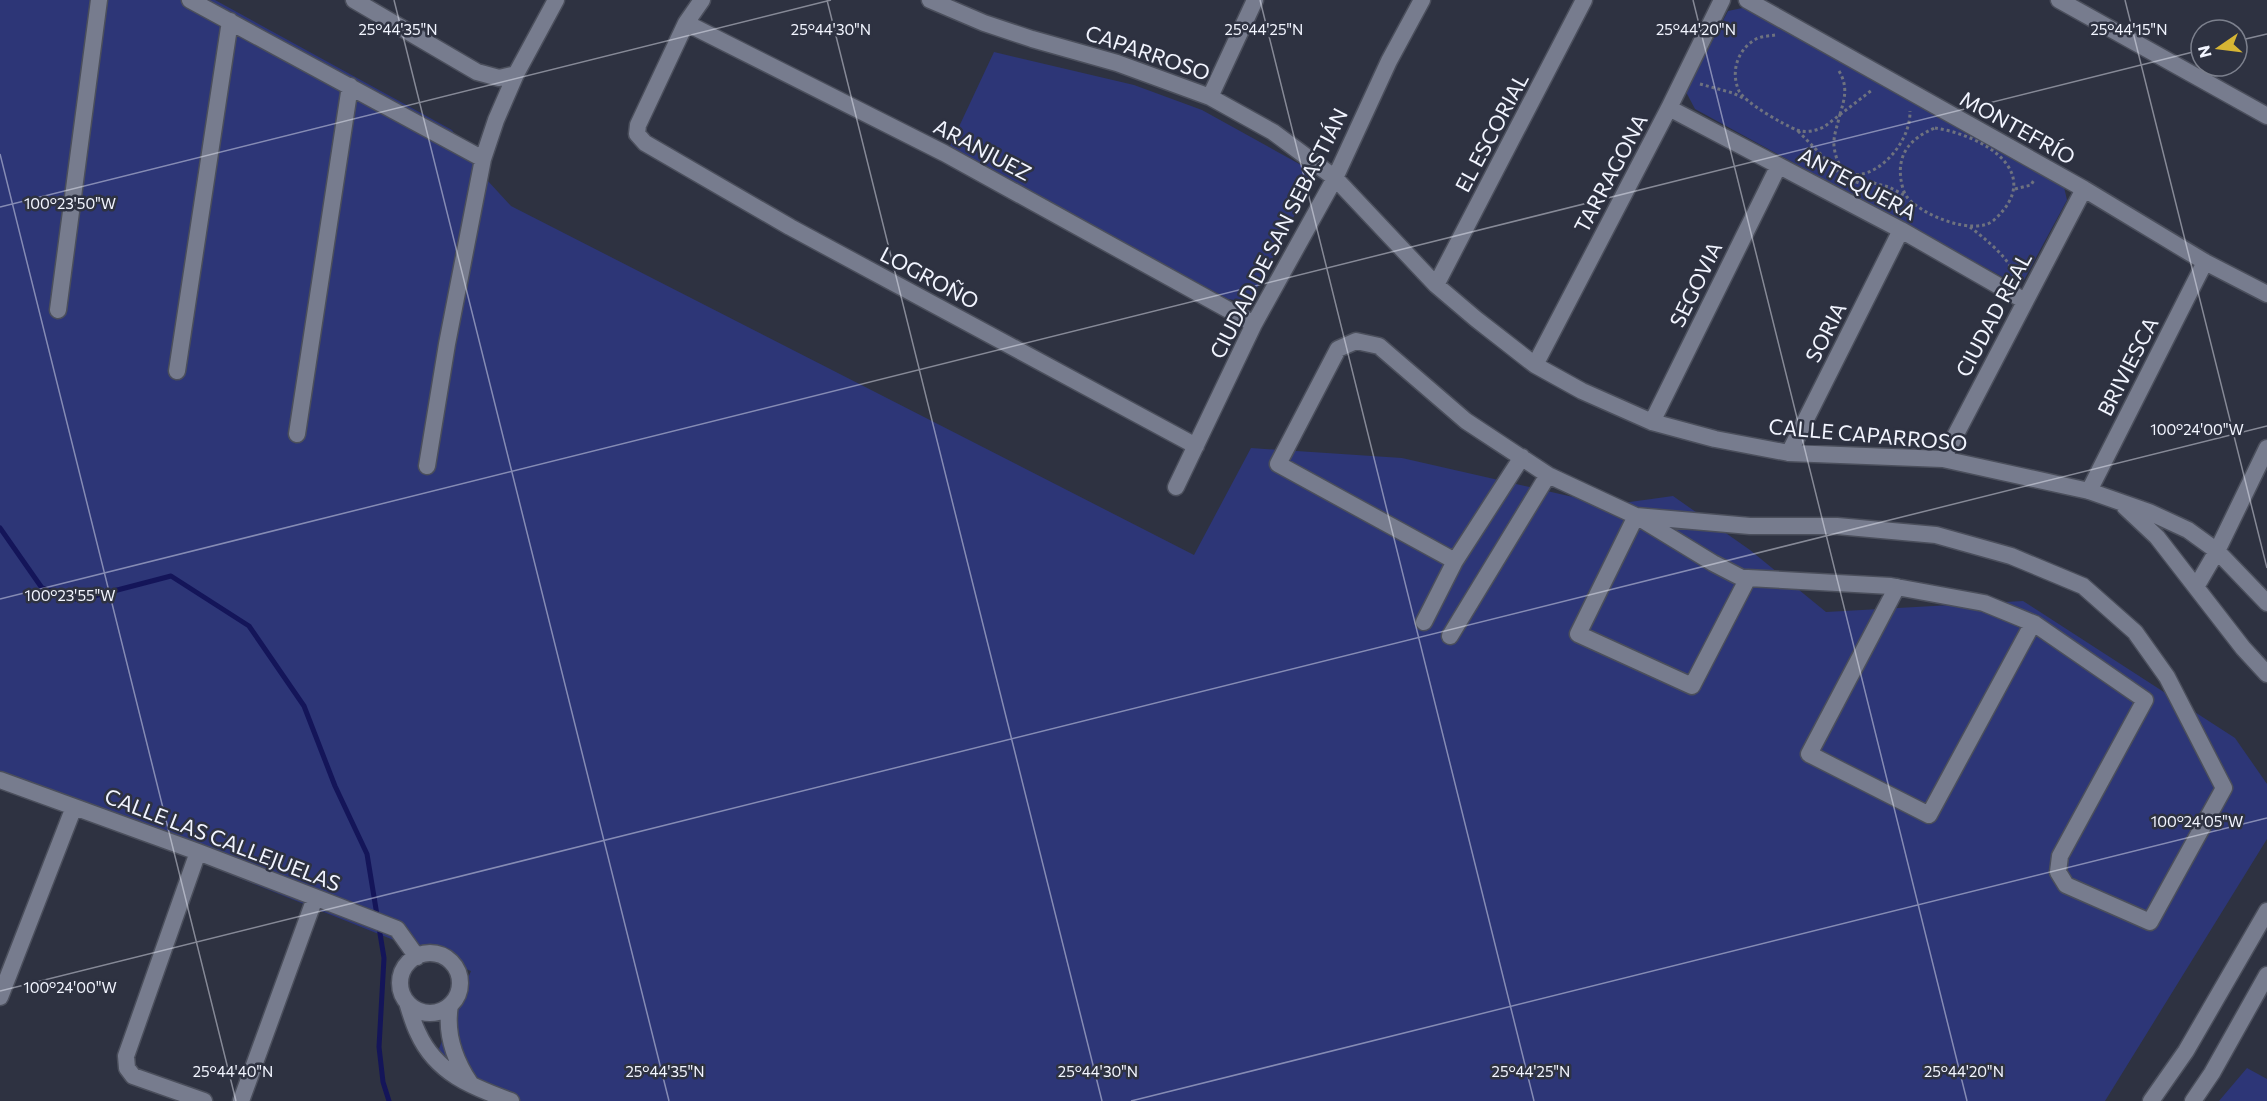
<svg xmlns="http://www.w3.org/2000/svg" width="2267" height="1101" font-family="Commissioner,sans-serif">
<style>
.green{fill:#2d3677}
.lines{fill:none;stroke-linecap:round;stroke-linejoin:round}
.stream{stroke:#141559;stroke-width:5}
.minor-casing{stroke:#4b4f5c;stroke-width:19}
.tertiary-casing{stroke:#4b4f5c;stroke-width:19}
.path{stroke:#6e727f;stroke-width:3;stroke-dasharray:3 3;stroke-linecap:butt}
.minor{stroke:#777c8e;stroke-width:16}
.tertiary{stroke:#777c8e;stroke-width:16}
.ticks{fill:none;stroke:#f2f5ff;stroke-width:1.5;stroke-opacity:0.45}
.labels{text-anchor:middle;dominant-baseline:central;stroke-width:5;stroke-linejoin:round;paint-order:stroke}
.street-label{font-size:21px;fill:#f2f5ff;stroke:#2e3241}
.ticks-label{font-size:15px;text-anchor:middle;fill:#f2f5ff;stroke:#2e3241;stroke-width:5;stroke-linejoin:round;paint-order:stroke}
</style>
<rect width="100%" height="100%" fill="#2e3241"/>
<path class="green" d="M 0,0 L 215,0 L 452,130 L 476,168 L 511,206 L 1194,555 L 1251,448 L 1402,458 L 1608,505 L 1673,496 L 1750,550 L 1826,612 L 2023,601 L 2235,738 L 2267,784 L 2267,839 L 2105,1101 L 515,1101 L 470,1084 L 438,1051 L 471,971 L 0,782 Z
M 1747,7 L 2064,187 L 2067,200 L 2024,280 L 2010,281 L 1695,109 L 1686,92 L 1728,11 Z
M 994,52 L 1134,85 L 1202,110 L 1303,166 L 1309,174 L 1308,189 L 1253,296 L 1240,301 L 1228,299 L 949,148 Z
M 2247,1068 L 2267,1079 L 2267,1101 L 2219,1101 Z"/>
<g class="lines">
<path class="stream" d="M 0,528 L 42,588 L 79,600 L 171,576 L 249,626 L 304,706 L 335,786 L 367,854 L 384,958 L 379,1047 L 383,1082 L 389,1101"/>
<g class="minor-casing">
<path id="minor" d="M 190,0 L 483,159
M 354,0 L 477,72 L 499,78 L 516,74
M 702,0 L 686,23 L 638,125 L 637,134 L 645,143 L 790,227 L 1196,446
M 930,0 L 984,23 L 1032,39 L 1117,63 L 1210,97 L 1273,132 L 1335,178 L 1436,285 L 1476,319 L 1535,365 L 1582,391 L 1652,422 L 1715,439 L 1789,453 L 1943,459 L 2089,491 L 2149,512 L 2188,530 L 2217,551 L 2267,603
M 1747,0 L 2084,189 L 2205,262 L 2267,294
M 2059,0 L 2267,116
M 686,23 L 944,153 L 1254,324
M 1210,97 L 1255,0
M 1669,108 L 1901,230 L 2025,301
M 1436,285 L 1584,0
M 58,310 L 99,0
M 1535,365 L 1669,108 L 1722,0
M 177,371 L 230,21
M 1652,422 L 1778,167
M 297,434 L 350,86
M 1789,453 L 1901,230
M 1943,459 L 2084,189
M 427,466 L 447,344 L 483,159 L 496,120 L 516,74 L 556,0
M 1176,487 L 1254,324 L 1335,178 L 1389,61 L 1422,0
M 2089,491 L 2205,262
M 2125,507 L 2157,537 L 2243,648 L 2267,674
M 1455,561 L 1522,457
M 1897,587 L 1809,754 L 1929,815 L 2033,623
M 2196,587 L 2217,551 L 2267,448
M 1424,622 L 1455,561 L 1278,464 L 1338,349 L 1356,341 L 1379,346 L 1466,421 L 1548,475 L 1636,516 L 1713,563 L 1742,578 L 1748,578 L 1891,586 L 1984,603 L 2035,624 L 2145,700 L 2060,856 L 2058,872 L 2066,885 L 2150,922 L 2224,788 L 2167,677 L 2135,632 L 2083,586 L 2011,556 L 1936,535 L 1837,526 L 1750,526 L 1636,516 L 1578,634 L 1692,686 L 1748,578
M 1450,636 L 1548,475
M 0,780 L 198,852 L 397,929 L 417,957
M 198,852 L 126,1056 L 127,1068 L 133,1076 L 204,1101
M400 983a30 30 0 1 1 60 0a30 30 0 1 1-60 0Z
M 0,997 L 74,807
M 407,1002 C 410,1012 413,1023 418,1033 C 436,1073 472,1087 511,1101
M 450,1005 C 445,1034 454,1059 470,1083
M 241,1101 L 315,898"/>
</g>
<g class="tertiary-casing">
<path id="tertiary" d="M 2151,1101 L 2186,1051 L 2267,911
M 2193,1101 L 2212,1073 L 2267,975"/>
</g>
<path class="path" d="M 1775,35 C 1769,36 1762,36 1756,39 C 1738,49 1730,71 1739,91 C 1744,102 1784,125 1797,130 C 1806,133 1815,131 1824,127 L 1872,90
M 1839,71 C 1848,86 1845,98 1840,114
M 1700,84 L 1733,93 L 1745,99
M 1840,114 C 1838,124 1833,136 1834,146 C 1841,207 1911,158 1910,111
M 1935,128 C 1982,135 2047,172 1994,220 C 1975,237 1921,215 1907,197 C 1903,192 1902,185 1901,180 C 1897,153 1911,138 1935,128 Z
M 1798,131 L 1843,177 L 1862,184 L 1874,183 L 1889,187 L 1906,196
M 2015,189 L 2031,185 L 2034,180
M 1970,227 C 1983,237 2012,260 2014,276"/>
<use href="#minor" class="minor"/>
<use href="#tertiary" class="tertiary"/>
</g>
<path class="ticks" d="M 394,0 L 669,1101M 827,0 L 1102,1101M 1260,0 L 1534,1101M 1693,0 L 1967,1101M 2125,0 L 2267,568M 2237,41 L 2267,34M 0,154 L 236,1101M 0,207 L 831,0M 0,599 L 2201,50M 0,991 L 2267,426M 1131,1101 L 2267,818"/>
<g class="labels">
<g class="street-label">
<text transform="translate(1148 52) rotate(19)">CAPARROSO</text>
<text transform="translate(2018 127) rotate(29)">MONTEFRÍO</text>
<text transform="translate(1491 132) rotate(-62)">EL ESCORIAL</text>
<text transform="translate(983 149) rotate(28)">ARANJUEZ</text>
<text transform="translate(1610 173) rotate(-62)">TARRAGONA</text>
<text transform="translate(1858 183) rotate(28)">ANTEQUERA</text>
<text transform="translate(1278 233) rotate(-63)">CIUDAD DE SAN SEBASTIÁN</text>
<text transform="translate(930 277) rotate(28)">LOGROÑO</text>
<text transform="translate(1695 284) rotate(-64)">SEGOVIA</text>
<text transform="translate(1993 314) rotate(-62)">CIUDAD REAL</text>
<text transform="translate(1825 332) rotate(-63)">SORIA</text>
<text transform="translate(2127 366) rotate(-63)">BRIVIESCA</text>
<text transform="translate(1868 434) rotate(5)">CALLE CAPARROSO</text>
<text transform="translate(223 839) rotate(21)">CALLE LAS CALLEJUELAS</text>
</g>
</g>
<g class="ticks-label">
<text x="398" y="35">25°44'35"N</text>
<text x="831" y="35">25°44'30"N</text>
<text x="1264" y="35">25°44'25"N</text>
<text x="1696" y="35">25°44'20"N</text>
<text x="2129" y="35">25°44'15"N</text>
<text x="70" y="209">100°23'50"W</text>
<text x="2197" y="435">100°24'00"W</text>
<text x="70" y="601">100°23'55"W</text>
<text x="2197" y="827">100°24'05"W</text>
<text x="70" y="993">100°24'00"W</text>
<text x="233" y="1077">25°44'40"N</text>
<text x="665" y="1077">25°44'35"N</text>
<text x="1098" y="1077">25°44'30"N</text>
<text x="1531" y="1077">25°44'25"N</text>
<text x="1964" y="1077">25°44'20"N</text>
</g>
<g transform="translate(2219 48) rotate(256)"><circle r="28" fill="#2e3241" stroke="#7c808d" stroke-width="1.5"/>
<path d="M0-4.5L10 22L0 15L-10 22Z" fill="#d6b534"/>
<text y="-9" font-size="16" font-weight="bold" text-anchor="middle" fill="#f2f5ff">N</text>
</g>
</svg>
